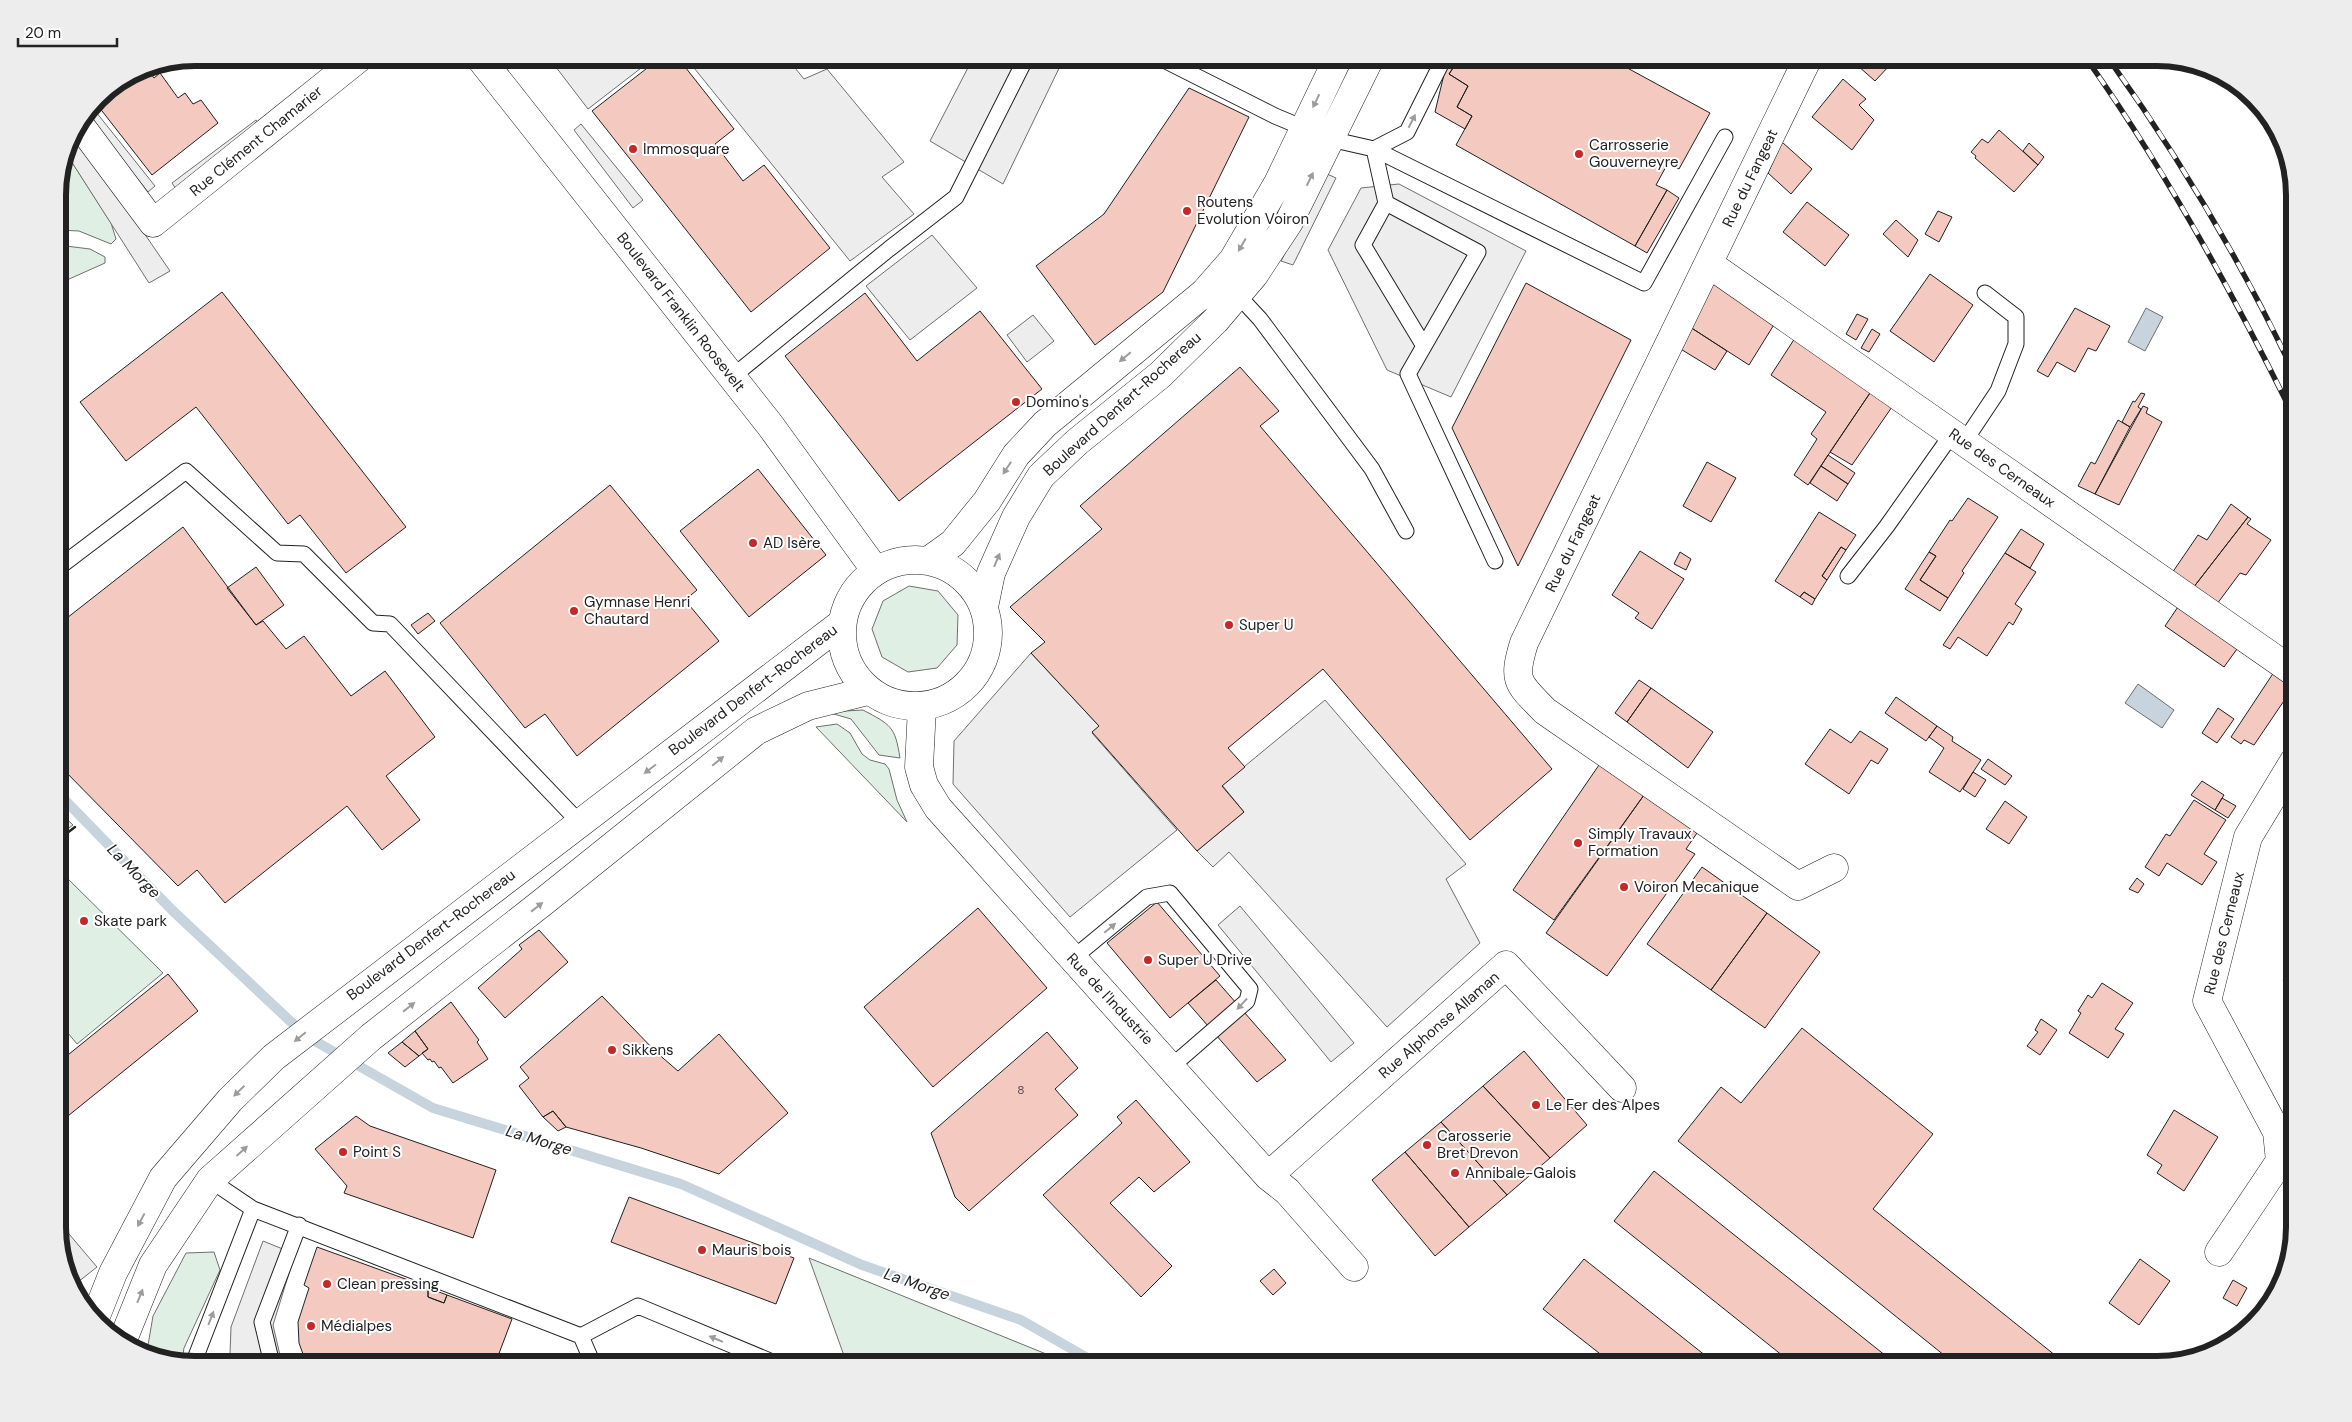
<svg xmlns="http://www.w3.org/2000/svg" width="2352" height="1422" font-family="'DM Sans',sans-serif">
<style>
.green{fill:#e0efe3;stroke:#6f6f6f}
.parking{fill:#ededed;stroke:#6f6f6f}
.water{fill:#c7d3dd;stroke:#6f6f6f}
.lines{fill:none;stroke-linecap:round;stroke-linejoin:round}
.stream{stroke:#c7d3dd;stroke-width:10}
.building{fill:#f3c9c0;stroke:#222}
.lane-casing{stroke:#222;stroke-width:17}
.street-casing{stroke:#222;stroke-width:29}
.primary-casing{stroke:#222;stroke-width:29}
.lane{stroke:#fff;stroke-width:15}
.street{stroke:#fff;stroke-width:28}
.primary{stroke:#fff;stroke-width:28}
.rail-casing{stroke:#222;stroke-width:5.5}
.rail{stroke:#fff;stroke-width:4;stroke-dasharray:11;stroke-linecap:butt}
.wall{stroke:#222;stroke-width:2.5}
.oneway{fill:#9c9c9c}
.poi-dot{fill:#c62828;stroke:#fff;stroke-width:2}
.labels{text-anchor:middle;dominant-baseline:central;stroke-width:4;stroke-linejoin:round;paint-order:stroke}
.number-label{font-size:12px;fill:#564c4a}
.street-label{font-size:15px;fill:#222;stroke:#fff}
.poi-label{font-size:15px;fill:#222;stroke:#fff;text-anchor:start}
.water-label{font-size:16px;font-style:italic;fill:#222;stroke:#fff}
.rim{fill:none;stroke:#222;stroke-width:6}
</style>
<rect width="100%" height="100%" fill="#fff"/>
<path class="green" d="M 66,153 L 111,223 L 116,239 L 111,244 L 79,231 L 58,230 L 58,186 Z
M 58,245 L 90,249 L 105,257 L 105,263 L 58,284 Z
M 909,586 L 938,591 L 958,615 L 957,645 L 937,668 L 908,672 L 882,657 L 872,629 L 883,601 Z
M 863,710 C 891,725 895,726 900,758 L 879,755 L 851,719 L 827,712 Z
M 837,724 L 850,733 L 862,754 L 870,760 L 885,764 L 889,769 L 897,800 L 907,822 L 816,727 Z
M 58,811 L 73,825 L 58,836 Z
M 58,869 L 163,973 L 77,1044 L 58,1021 Z
M 214,1252 L 220,1270 L 184,1348 L 182,1361 L 147,1351 L 153,1316 L 186,1253 Z
M 809,1258 L 1066,1362 L 1072,1364 L 847,1364 Z"/>
<path class="parking" d="M 549,58 L 654,58 L 588,109 Z
M 686,58 L 787,58 L 804,79 L 827,69 L 904,162 L 882,177 L 914,214 L 850,261 Z
M 973,58 L 1064,58 L 1003,184 L 930,141 Z
M 92,107 L 155,186 L 148,192 L 87,114 Z
M 256,120 L 262,128 L 178,192 L 172,183 Z
M 581,124 L 643,200 L 633,208 L 574,130 Z
M 75,132 L 170,271 L 149,283 L 66,153 L 68,142 Z
M 1327,174 L 1336,178 L 1293,265 L 1281,261 Z
M 1399,184 L 1526,251 L 1451,397 L 1387,370 L 1328,250 L 1361,188 Z
M 932,235 L 977,288 L 910,340 L 866,286 Z
M 1033,315 L 1054,341 L 1027,362 L 1007,335 Z
M 1031,653 L 1099,726 L 1092,733 L 1177,830 L 1070,917 L 953,784 L 954,741 Z
M 1325,700 L 1466,864 L 1446,879 L 1480,943 L 1387,1027 L 1229,852 L 1213,867 L 1197,851 L 1244,812 L 1222,785 Z
M 1240,906 L 1354,1043 L 1331,1062 L 1218,925 Z
M 58,1221 L 97,1267 L 73,1286 L 58,1236 Z
M 263,1241 L 295,1254 L 273,1325 L 282,1364 L 236,1364 L 230,1354 L 231,1327 Z"/>
<path class="water" d="M 2146,308 L 2163,317 L 2145,351 L 2128,342 Z
M 2138,684 L 2174,710 L 2162,728 L 2125,703 Z"/>
<g class="lines">
<path class="stream" d="M 58,793 L 172,910 L 306,1036 L 433,1108 L 681,1184 L 862,1265 L 1021,1320 L 1098,1364"/>
</g>
<path class="building" d="M 660,58 L 678,58 L 734,129 L 715,144 L 743,181 L 764,165 L 830,248 L 751,312 L 592,111 Z
M 1452,58 L 1609,58 L 1710,113 L 1679,169 L 1668,163 L 1656,185 L 1667,190 L 1635,246 L 1456,145 L 1472,116 L 1457,107 L 1468,86 L 1449,74 L 1455,65 L 1450,61 Z
M 1849,58 L 1891,58 L 1886,63 L 1889,66 L 1875,81 Z
M 1450,61 L 1455,65 L 1449,74 L 1468,86 L 1457,107 L 1472,116 L 1465,129 L 1435,112 L 1445,70 Z
M 146,67 L 154,78 L 160,73 L 178,98 L 185,93 L 193,104 L 201,100 L 218,123 L 152,175 L 95,102 L 98,98 Z
M 1843,79 L 1866,99 L 1859,105 L 1874,120 L 1852,150 L 1812,117 Z
M 1189,88 L 1249,117 L 1163,292 L 1095,345 L 1036,266 L 1104,214 Z
M 1999,130 L 2038,165 L 2014,192 L 1975,158 L 1976,156 L 1971,152 L 1982,139 L 1988,143 Z
M 1782,142 L 1812,169 L 1791,194 L 1768,173 Z
M 2029,143 L 2044,157 L 2038,165 L 2023,151 Z
M 1667,190 L 1679,198 L 1647,253 L 1635,246 Z
M 1807,202 L 1849,235 L 1825,266 L 1783,232 Z
M 1938,211 L 1952,217 L 1939,242 L 1925,234 Z
M 1896,220 L 1918,240 L 1908,257 L 1883,234 Z
M 1930,274 L 1973,305 L 1934,362 L 1890,331 Z
M 1713,282 L 1775,323 L 1749,365 L 1690,327 Z
M 1526,283 L 1631,340 L 1518,566 L 1452,428 Z
M 222,292 L 406,527 L 346,573 L 300,515 L 288,524 L 196,407 L 126,461 L 80,402 Z
M 865,293 L 917,361 L 980,311 L 1042,389 L 899,501 L 785,356 Z
M 2075,308 L 2110,326 L 2096,351 L 2088,348 L 2075,372 L 2057,362 L 2048,377 L 2037,371 Z
M 1857,314 L 1868,319 L 1856,340 L 1846,334 Z
M 1690,327 L 1727,351 L 1715,370 L 1679,348 Z
M 1872,329 L 1880,334 L 1869,352 L 1861,348 Z
M 1795,338 L 1872,390 L 1808,485 L 1794,475 L 1817,439 L 1811,434 L 1826,412 L 1771,375 Z
M 1240,367 L 1279,411 L 1260,426 L 1552,769 L 1470,840 L 1323,669 L 1228,748 L 1245,767 L 1222,786 L 1244,812 L 1197,851 L 1092,732 L 1099,726 L 1031,653 L 1045,642 L 1010,607 L 1102,529 L 1080,506 Z
M 1872,390 L 1894,404 L 1852,465 L 1830,452 Z
M 2141,393 L 2145,394 L 2138,407 L 2141,409 L 2130,427 L 2122,422 L 2133,401 L 2135,402 Z
M 2143,406 L 2148,408 L 2146,413 L 2162,422 L 2119,505 L 2095,494 Z
M 2118,420 L 2130,427 L 2095,494 L 2078,486 L 2091,462 L 2095,464 Z
M 1828,455 L 1855,473 L 1848,484 L 1821,466 Z
M 1707,462 L 1736,478 L 1711,522 L 1683,506 Z
M 1821,466 L 1848,484 L 1837,501 L 1810,483 Z
M 758,469 L 826,555 L 749,617 L 680,531 Z
M 610,485 L 697,590 L 685,600 L 719,641 L 577,756 L 545,714 L 525,728 L 440,623 Z
M 1968,498 L 1998,517 L 1962,571 L 1964,573 L 1948,598 L 1920,580 L 1936,556 L 1929,552 L 1950,520 L 1952,521 Z
M 2231,504 L 2248,517 L 2193,588 L 2172,573 L 2198,535 L 2207,540 Z
M 1819,512 L 1856,535 L 1846,550 L 1841,547 L 1822,576 L 1827,580 L 1815,599 L 1804,592 L 1800,597 L 1775,581 Z
M 2248,517 L 2251,519 L 2247,524 L 2271,540 L 2246,575 L 2240,573 L 2217,604 L 2193,588 Z
M 183,527 L 256,625 L 263,621 L 286,649 L 304,636 L 351,696 L 385,671 L 435,737 L 386,776 L 420,820 L 382,850 L 347,806 L 225,903 L 197,870 L 178,886 L 58,764 L 58,625 Z
M 2021,529 L 2044,544 L 2030,568 L 2005,553 Z
M 1841,547 L 1846,550 L 1827,580 L 1822,576 Z
M 1640,551 L 1684,579 L 1652,629 L 1635,618 L 1639,613 L 1612,595 Z
M 1680,552 L 1691,559 L 1686,570 L 1674,564 Z
M 1929,552 L 1936,556 L 1920,580 L 1948,598 L 1940,611 L 1905,589 Z
M 2005,553 L 2036,572 L 2015,604 L 2022,609 L 2013,625 L 2009,622 L 1987,656 L 1958,637 L 1950,649 L 1943,645 Z
M 256,567 L 284,605 L 256,625 L 227,588 Z
M 1804,592 L 1815,599 L 1812,605 L 1800,597 Z
M 2182,601 L 2242,642 L 2224,667 L 2165,626 Z
M 428,613 L 435,621 L 418,634 L 411,625 Z
M 2278,666 L 2294,678 L 2294,686 L 2254,745 L 2244,740 L 2241,744 L 2231,737 Z
M 1639,680 L 1651,688 L 1627,722 L 1615,713 Z
M 1651,688 L 1713,732 L 1688,768 L 1627,722 Z
M 1896,697 L 1937,726 L 1926,741 L 1885,713 Z
M 2218,708 L 2234,719 L 2217,743 L 2202,733 Z
M 1937,726 L 1953,737 L 1952,741 L 1981,760 L 1960,792 L 1929,772 L 1944,748 L 1929,737 Z
M 1830,729 L 1851,743 L 1860,731 L 1888,749 L 1878,764 L 1871,760 L 1849,794 L 1805,764 Z
M 1988,759 L 2012,776 L 2005,785 L 1981,769 Z
M 1599,765 L 1644,795 L 1554,920 L 1513,890 Z
M 1973,772 L 1986,780 L 1975,797 L 1963,789 Z
M 2202,781 L 2224,795 L 2215,810 L 2191,795 Z
M 1644,795 L 1697,833 L 1686,849 L 1695,854 L 1607,976 L 1546,933 Z
M 2222,798 L 2236,806 L 2228,818 L 2215,810 Z
M 2194,800 L 2226,820 L 2204,854 L 2217,862 L 2202,885 L 2167,863 L 2159,876 L 2145,867 L 2166,834 L 2170,836 Z
M 2005,801 L 2027,817 L 2009,844 L 1986,829 Z
M 1702,867 L 1767,913 L 1711,990 L 1647,944 Z
M 2137,878 L 2144,884 L 2138,893 L 2129,889 Z
M 1157,902 L 1220,976 L 1170,1018 L 1107,943 Z
M 978,908 L 1047,988 L 933,1087 L 864,1007 Z
M 1767,913 L 1820,952 L 1765,1028 L 1711,990 Z
M 539,930 L 568,962 L 505,1018 L 478,988 L 522,949 L 519,945 Z
M 2294,970 L 2294,995 L 2283,980 Z
M 168,974 L 198,1011 L 58,1124 L 58,1063 Z
M 1216,980 L 1286,1060 L 1257,1082 L 1188,1003 Z
M 2102,983 L 2133,1003 L 2115,1029 L 2124,1034 L 2108,1058 L 2069,1033 L 2081,1013 L 2078,1011 L 2088,995 L 2092,998 Z
M 602,996 L 656,1052 L 678,1071 L 719,1034 L 788,1113 L 719,1174 L 641,1148 L 566,1127 L 553,1111 L 543,1117 L 519,1086 L 529,1078 L 520,1067 Z
M 451,1002 L 479,1040 L 477,1042 L 488,1059 L 453,1083 L 441,1067 L 439,1068 L 434,1061 L 432,1062 L 430,1059 L 428,1060 L 422,1053 L 428,1049 L 415,1031 Z
M 2041,1019 L 2057,1030 L 2040,1055 L 2027,1046 L 2038,1032 L 2035,1030 Z
M 1802,1028 L 1933,1134 L 1873,1209 L 2066,1364 L 1955,1364 L 1678,1141 L 1721,1087 L 1741,1103 Z
M 415,1031 L 428,1049 L 419,1056 L 402,1042 Z
M 1047,1032 L 1078,1068 L 1055,1089 L 1078,1115 L 969,1211 L 955,1197 L 931,1133 Z
M 402,1042 L 419,1056 L 405,1067 L 388,1053 Z
M 1524,1051 L 1587,1125 L 1550,1158 L 1483,1086 Z
M 1483,1086 L 1550,1158 L 1507,1195 L 1441,1122 Z
M 1136,1100 L 1190,1162 L 1154,1192 L 1139,1177 L 1110,1203 L 1172,1266 L 1141,1297 L 1043,1195 L 1122,1123 L 1117,1117 Z
M 2174,1110 L 2218,1137 L 2184,1191 L 2157,1173 L 2162,1165 L 2147,1155 Z
M 553,1111 L 566,1127 L 558,1131 L 543,1117 Z
M 356,1116 L 370,1126 L 496,1170 L 473,1238 L 344,1193 L 347,1186 L 315,1149 Z
M 1441,1122 L 1507,1195 L 1469,1227 L 1405,1152 Z
M 1405,1152 L 1469,1227 L 1435,1256 L 1372,1180 Z
M 1654,1171 L 1816,1300 L 1896,1364 L 1793,1364 L 1614,1221 Z
M 629,1197 L 794,1258 L 776,1304 L 611,1242 Z
M 317,1247 L 411,1281 L 414,1287 L 419,1285 L 428,1288 L 428,1297 L 444,1303 L 447,1295 L 512,1319 L 495,1364 L 313,1364 L 303,1354 L 299,1343 L 298,1322 L 309,1288 L 304,1285 Z
M 1584,1259 L 1716,1364 L 1613,1364 L 1543,1309 Z
M 2140,1259 L 2170,1281 L 2139,1325 L 2109,1303 Z
M 1274,1269 L 1286,1283 L 1273,1295 L 1260,1281 Z
M 2233,1280 L 2247,1288 L 2237,1306 L 2223,1298 Z
M 428,1288 L 447,1295 L 444,1303 L 428,1297 Z
M 2232,1333 L 2234,1338 L 2230,1342 L 2222,1344 L 2221,1336 Z"/>
<g class="lines">
<g class="lane-casing">
<path id="lane" d="M 1160,58 L 1275,116 L 1330,139 L 1374,149 L 1644,283 L 1725,137
M 1374,149 L 1386,203 L 1478,252 L 1408,374 L 1495,561
M 1374,149 L 1407,132 L 1444,58
M 1386,203 L 1363,245 L 1424,346
M 1234,291 L 1260,319 L 1372,469 L 1406,531
M 732,377 L 889,249 L 956,197 L 1026,58
M 1964,442 L 1998,391 L 2016,344 L 2016,317 L 1985,293
M 58,568 L 186,471 L 277,553 L 304,554 L 373,623 L 390,624 L 579,822
M 1848,576 L 1887,526 L 1952,434
M 1072,959 L 1147,897 L 1170,893 L 1250,989 L 1247,1001 L 1172,1066
M 210,1180 L 253,1209 L 581,1336 L 593,1364
M 581,1336 L 638,1306 L 777,1364
M 193,1364 L 253,1209
M 272,1364 L 262,1322 L 299,1225"/>
</g>
<g class="street-casing">
<path id="street" d="M 480,58 L 770,425 L 876,571
M 1808,58 L 1524,643 C 1512,682 1518,683 1545,711 L 1798,886 L 1834,868
M 80,125 L 153,223 L 359,58
M 1709,264 L 2294,672
M 922,707 L 919,767 L 924,785 L 938,808 L 1268,1176 L 1287,1191 L 1354,1267
M 1268,1176 L 1506,965 L 1622,1088
M 2219,1252 L 2280,1161 L 2277,1132 L 2207,1001 L 2248,837 L 2294,761"/>
</g>
<g class="primary-casing">
<path id="primary" d="M842 633a73 73 0 1 1 146 0a73 73 0 1 1-146 0Z
M 928,561 L 953,543 L 987,501 L 1016,455 L 1045,424 L 1204,293 L 1233,260 L 1278,183 L 1338,58
M 984,607 L 991,573 L 1016,517 L 1041,476 L 1077,442 L 1160,375 L 1215,321 L 1254,275 L 1289,222 L 1370,58
M 96,1316 L 113,1273 L 163,1178 L 230,1100 L 274,1057 L 842,623
M 122,1342 L 153,1265 L 210,1180 L 371,1037 L 543,902 L 756,731 L 808,706 L 868,691"/>
</g>
<use href="#lane" class="lane"/>
<use href="#street" class="street"/>
<use href="#primary" class="primary"/>
<g class="rail-casing">
<path id="rail" d="M 2086,58 C 2166,171 2233,293 2294,417
M 2108,58 C 2179,157 2242,263 2294,373"/>
</g>
<use href="#rail" class="rail"/>
<path class="wall" d="M 58,840 L 75,827"/>
</g>
<defs><path id="oneway-solid" d="M-6-.8H1V-3.2L6.5 0L1 3.2V.8H-6Z" transform="scale(1.25)"/></defs>
<g class="oneway">
<use href="#oneway-solid" transform="translate(1316 101) rotate(116)"/>
<use href="#oneway-solid" transform="translate(1412 121) rotate(-63)"/>
<use href="#oneway-solid" transform="translate(1310 179) rotate(-64)"/>
<use href="#oneway-solid" transform="translate(1242 245) rotate(120)"/>
<use href="#oneway-solid" transform="translate(1125 357) rotate(140)"/>
<use href="#oneway-solid" transform="translate(1007 468) rotate(123)"/>
<use href="#oneway-solid" transform="translate(997 560) rotate(-67)"/>
<use href="#oneway-solid" transform="translate(718 761) rotate(-39)"/>
<use href="#oneway-solid" transform="translate(650 769) rotate(143)"/>
<use href="#oneway-solid" transform="translate(537 907) rotate(-38)"/>
<use href="#oneway-solid" transform="translate(1110 928) rotate(-40)"/>
<use href="#oneway-solid" transform="translate(1242 1004) rotate(133)"/>
<use href="#oneway-solid" transform="translate(409 1007) rotate(-38)"/>
<use href="#oneway-solid" transform="translate(300 1037) rotate(141)"/>
<use href="#oneway-solid" transform="translate(239 1091) rotate(136)"/>
<use href="#oneway-solid" transform="translate(242 1151) rotate(-42)"/>
<use href="#oneway-solid" transform="translate(141 1220) rotate(118)"/>
<use href="#oneway-solid" transform="translate(140 1296) rotate(-68)"/>
<use href="#oneway-solid" transform="translate(211 1318) rotate(-69)"/>
<use href="#oneway-solid" transform="translate(716 1339) rotate(-157)"/>
</g>
<g class="poi-dot">
<circle cx="633" cy="149" r="5"/>
<circle cx="1579" cy="154" r="5"/>
<circle cx="1187" cy="211" r="5"/>
<circle cx="1016" cy="402" r="5"/>
<circle cx="753" cy="543" r="5"/>
<circle cx="574" cy="611" r="5"/>
<circle cx="1229" cy="625" r="5"/>
<circle cx="1578" cy="843" r="5"/>
<circle cx="1624" cy="887" r="5"/>
<circle cx="84" cy="921" r="5"/>
<circle cx="1148" cy="960" r="5"/>
<circle cx="612" cy="1050" r="5"/>
<circle cx="1536" cy="1105" r="5"/>
<circle cx="1427" cy="1145" r="5"/>
<circle cx="343" cy="1152" r="5"/>
<circle cx="1455" cy="1173" r="5"/>
<circle cx="702" cy="1250" r="5"/>
<circle cx="327" cy="1284" r="5"/>
<circle cx="311" cy="1326" r="5"/>
</g>
<g class="labels">
<g class="number-label">
<text x="1021" y="1090">8</text>
</g>
<g class="street-label">
<text transform="translate(256 141) rotate(-39)">Rue Clément Chamarier</text>
<text transform="translate(1750 178) rotate(-64)">Rue du Fangeat</text>
<text transform="translate(681 312) rotate(52)">Boulevard Franklin Roosevelt</text>
<text transform="translate(1122 404) rotate(-42)">Boulevard Denfert-Rochereau</text>
<text transform="translate(2002 468) rotate(35)">Rue des Cerneaux</text>
<text transform="translate(1573 543) rotate(-64)">Rue du Fangeat</text>
<text transform="translate(753 690) rotate(-37)">Boulevard Denfert-Rochereau</text>
<text transform="translate(2224 933) rotate(-76)">Rue des Cerneaux</text>
<text transform="translate(431 935) rotate(-37)">Boulevard Denfert-Rochereau</text>
<text transform="translate(1110 999) rotate(47)">Rue de l'Industrie</text>
<text transform="translate(1439 1025) rotate(-41)">Rue Alphonse Allaman</text>
</g>
<g class="poi-label">
<text x="1589" y="145">Carrosserie<tspan x="1589" dy="17">Gouverneyre</tspan></text>
<text x="643" y="149">Immosquare</text>
<text x="1197" y="202">Routens<tspan x="1197" dy="17">Evolution Voiron</tspan></text>
<text x="1026" y="402">Domino's</text>
<text x="763" y="543">AD Isère</text>
<text x="584" y="602">Gymnase Henri<tspan x="584" dy="17">Chautard</tspan></text>
<text x="1239" y="625">Super U</text>
<text x="1588" y="834">Simply Travaux<tspan x="1588" dy="17">Formation</tspan></text>
<text x="1634" y="887">Voiron Mecanique</text>
<text x="94" y="921">Skate park</text>
<text x="1158" y="960">Super U Drive</text>
<text x="622" y="1050">Sikkens</text>
<text x="1546" y="1105">Le Fer des Alpes</text>
<text x="1437" y="1136">Carosserie<tspan x="1437" dy="17">Bret Drevon</tspan></text>
<text x="353" y="1152">Point S</text>
<text x="1465" y="1173">Annibale-Galois</text>
<text x="712" y="1250">Mauris bois</text>
<text x="337" y="1284">Clean pressing</text>
<text x="321" y="1326">Médialpes</text>
</g>
<g class="water-label">
<text transform="translate(134 871) rotate(46)">La Morge</text>
<text transform="translate(539 1140) rotate(17)">La Morge</text>
<text transform="translate(917 1284) rotate(19)">La Morge</text>
</g>
</g>
<path d="M0 0H2352V1422H0ZM195 66H2157A129 129 0 0 1 2286 195V1227A129 129 0 0 1 2157 1356H195A129 129 0 0 1 66 1227V195A129 129 0 0 1 195 66Z" fill="#ededed" fill-rule="evenodd"/>
<path class="rim" d="M195 66H2157A129 129 0 0 1 2286 195V1227A129 129 0 0 1 2157 1356H195A129 129 0 0 1 66 1227V195A129 129 0 0 1 195 66Z"/>
<path d="M18 38v8h99v-8" fill="none" stroke="#222222" stroke-width="2.5"/>
<text x="25" y="38" font-size="15" fill="#222222" stroke="#ffffff" stroke-width="4" paint-order="stroke">20 m</text>
</svg>
